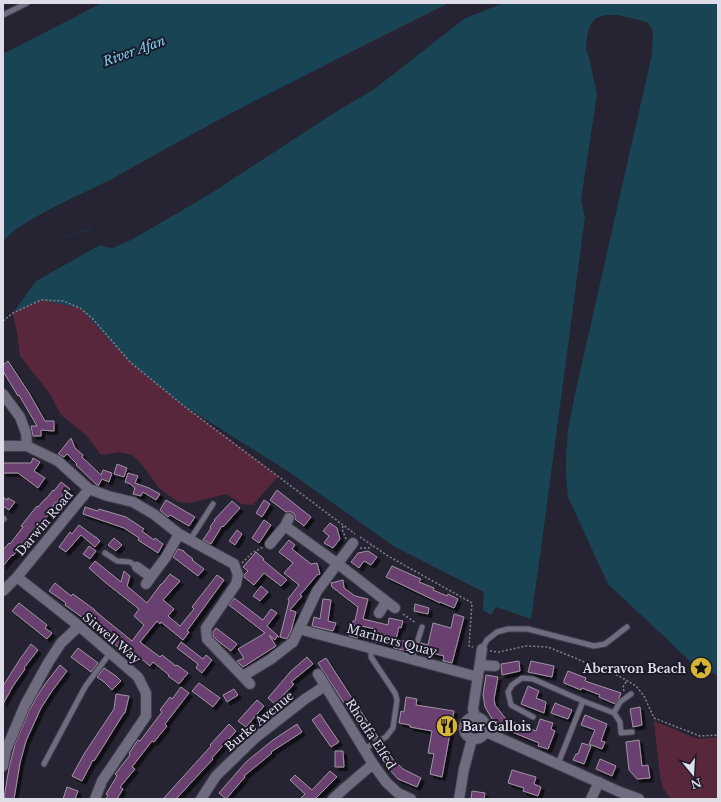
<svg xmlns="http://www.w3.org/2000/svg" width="721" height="802" font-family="'Libre Baskerville',serif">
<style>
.green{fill:#58273c}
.water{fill:#184453}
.pier{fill:#262432}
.building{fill:#6a406f;stroke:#a194a3;filter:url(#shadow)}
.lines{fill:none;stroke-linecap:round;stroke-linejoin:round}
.lane-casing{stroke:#413f4b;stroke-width:7}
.street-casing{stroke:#413f4b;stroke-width:12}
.secondary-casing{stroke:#413f4b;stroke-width:12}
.path{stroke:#81808c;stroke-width:1.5;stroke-dasharray:2 2;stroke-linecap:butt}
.lane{stroke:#6e6c7e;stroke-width:5}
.street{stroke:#6e6c7e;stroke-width:10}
.secondary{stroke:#6e6c7e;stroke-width:10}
.labels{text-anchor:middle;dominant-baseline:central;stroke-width:4;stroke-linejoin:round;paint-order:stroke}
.street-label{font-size:12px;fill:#dfdee8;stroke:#1c1a28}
.poi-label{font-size:12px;font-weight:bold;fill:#dfdee8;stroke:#1c1a28;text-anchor:end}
.water-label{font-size:13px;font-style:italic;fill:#7dd4f5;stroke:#1c1a28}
</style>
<defs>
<filter id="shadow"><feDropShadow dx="3.5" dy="3.5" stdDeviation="0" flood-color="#0009"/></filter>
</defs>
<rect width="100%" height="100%" fill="#262432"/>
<path class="green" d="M 41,300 L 63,301 L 80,308 L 94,320 L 130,362 L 184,406 L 278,476 L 253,505 L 242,504 L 226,494 L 190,503 L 178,502 L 159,488 L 140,462 L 132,455 L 119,452 L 101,455 L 86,435 L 61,415 L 50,394 L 20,356 L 18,338 L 13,313 Z
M 654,721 L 698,739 L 718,737 L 718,799 L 673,799 L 669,797 L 663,788 L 660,777 Z"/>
<path class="water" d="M 3,3 L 718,3 L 718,676 L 689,660 L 608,584 L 566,553 L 541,549 L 531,619 L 496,607 L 491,615 L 483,610 L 484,592 L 395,547 L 286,470 L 184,406 L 130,362 L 80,308 L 41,300 L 13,313 L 36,281 L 146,219 L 129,218 L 108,224 L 16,253 L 3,264 Z"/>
<path class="pier" d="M 3,3 L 102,3 L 3,54 Z
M 449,3 L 503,3 L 464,19 L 373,90 L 334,113 L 210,194 L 133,239 L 113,248 L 105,247 L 101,245 L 100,243 L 140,221 L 129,220 L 92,231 L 90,229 L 42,245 L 35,249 L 17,255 L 3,266 L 3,241 L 16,229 L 32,219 L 58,205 L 110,180 L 176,143 L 237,110 L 369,43 Z
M 606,15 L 617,15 L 643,21 L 648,23 L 653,31 L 652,54 L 575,394 L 568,429 L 566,458 L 566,475 L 568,497 L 608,584 L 566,553 L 541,549 L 585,217 L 581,200 L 597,94 L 589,57 L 586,49 L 587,35 L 590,26 L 596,18 Z"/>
<path class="building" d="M 8,361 L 29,393 L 45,421 L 54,421 L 54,431 L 41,430 L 41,436 L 33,436 L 31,426 L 37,426 L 19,395 L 18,396 L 3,371 L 3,365 Z
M 71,438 L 75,448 L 83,455 L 82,457 L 101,475 L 103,470 L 112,473 L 109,482 L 102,479 L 98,486 L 97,485 L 76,465 L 77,464 L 67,454 L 64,457 L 58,454 Z
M 33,458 L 40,462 L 34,471 L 45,478 L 38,488 L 18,473 L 3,473 L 3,463 L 31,463 Z
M 117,464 L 127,468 L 124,477 L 114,474 Z
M 128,473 L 138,476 L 135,483 L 149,488 L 160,494 L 156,500 L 143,492 L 141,496 L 133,494 L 135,488 L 130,484 L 125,482 Z
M 61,482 L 70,489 L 65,495 L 64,494 L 57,503 L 56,502 L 47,514 L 48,515 L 32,535 L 31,534 L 22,545 L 21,545 L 13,556 L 12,555 L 3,566 L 3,550 L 9,543 L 10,544 L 23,527 L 21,526 L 37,506 L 38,507 L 45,499 L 46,499 L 53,490 L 54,491 Z
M 277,490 L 311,517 L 304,526 L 295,519 L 295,515 L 292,512 L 286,512 L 270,500 Z
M 3,497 L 7,500 L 8,498 L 15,502 L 9,510 L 3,506 Z
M 166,500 L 195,517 L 189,526 L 170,515 L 168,517 L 160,510 Z
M 264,500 L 270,504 L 262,517 L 256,513 Z
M 232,501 L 240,508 L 223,527 L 222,526 L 211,544 L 203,540 L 211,528 L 210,527 L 215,520 L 214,520 Z
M 85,507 L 98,511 L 99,509 L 126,517 L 144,529 L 142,531 L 154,540 L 155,538 L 163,544 L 158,553 L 138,540 L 139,538 L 124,528 L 83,514 Z
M 264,520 L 271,525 L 259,543 L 252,538 Z
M 330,523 L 337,528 L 340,539 L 333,548 L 324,543 L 329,536 L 323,531 Z
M 79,525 L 95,537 L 96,537 L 100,541 L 95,547 L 81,535 L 66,552 L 59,547 L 70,532 L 72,534 Z
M 237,530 L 242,534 L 235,545 L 229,541 Z
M 114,538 L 122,545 L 116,551 L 108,545 Z
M 289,540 L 295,545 L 292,549 L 311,564 L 317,563 L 320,574 L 317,575 L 300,595 L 302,596 L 290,610 L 296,612 L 291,631 L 287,639 L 280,637 L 289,601 L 288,599 L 299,585 L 284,573 L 293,563 L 279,552 Z
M 89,546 L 96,551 L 90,559 L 83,554 Z
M 178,549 L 184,551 L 184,552 L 193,559 L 192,560 L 204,569 L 198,576 L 173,557 Z
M 368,551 L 377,557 L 371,565 L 364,561 L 359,568 L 351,562 L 358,553 Z
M 256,552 L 264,559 L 263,560 L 287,580 L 281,586 L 264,573 L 254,585 L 244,577 L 244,575 L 248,571 L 243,567 Z
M 95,561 L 121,582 L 124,571 L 130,576 L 127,586 L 147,603 L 161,584 L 162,584 L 170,574 L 180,581 L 163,600 L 174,609 L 168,616 L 180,626 L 194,609 L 192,607 L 217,575 L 224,580 L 187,631 L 189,632 L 183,640 L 161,622 L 160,624 L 157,621 L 140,642 L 160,657 L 162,655 L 176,666 L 177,665 L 188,673 L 179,684 L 168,676 L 169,675 L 153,662 L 150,666 L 138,656 L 136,658 L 124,648 L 122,650 L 101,634 L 101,633 L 89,623 L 90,623 L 65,605 L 66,603 L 49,591 L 55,583 L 71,596 L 73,594 L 95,610 L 94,610 L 106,620 L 132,641 L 144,625 L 134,616 L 139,609 L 106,583 L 89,568 Z
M 392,566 L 421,579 L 419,582 L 434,588 L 433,590 L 447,596 L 448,594 L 458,599 L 454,608 L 440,602 L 440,603 L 386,577 Z
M 343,580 L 344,588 L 355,596 L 368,599 L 363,619 L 388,625 L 389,618 L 403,621 L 401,628 L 399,627 L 396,639 L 411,643 L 408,651 L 394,648 L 394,646 L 372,641 L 375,629 L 361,626 L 358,638 L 349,636 L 353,621 L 355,621 L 358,607 L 332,587 L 331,583 Z
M 261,586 L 268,592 L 260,601 L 253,596 Z
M 234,598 L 263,620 L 271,609 L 277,613 L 267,626 L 279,637 L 277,636 L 275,640 L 269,635 L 276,646 L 243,667 L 237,661 L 244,658 L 238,649 L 265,633 L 229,605 Z
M 323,599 L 331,600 L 328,621 L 336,623 L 333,631 L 312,626 L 314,617 L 320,619 Z
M 19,603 L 47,625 L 45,628 L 52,633 L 47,639 L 12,611 Z
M 415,604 L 429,608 L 428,614 L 414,611 Z
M 454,614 L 464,617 L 452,663 L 443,661 L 444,656 L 419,650 L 421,643 L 428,645 L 433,623 L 451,628 Z
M 216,628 L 237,644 L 231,651 L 218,641 L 213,636 L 213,632 Z
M 181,642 L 203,659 L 206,655 L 212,660 L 202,673 L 196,668 L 198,664 L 177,648 Z
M 31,644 L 38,650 L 24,668 L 25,669 L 13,686 L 3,704 L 3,686 L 20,659 Z
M 78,648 L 98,663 L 91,672 L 71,657 Z
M 307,657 L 313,664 L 291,682 L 294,684 L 275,704 L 268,698 L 291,671 Z
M 326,658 L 350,695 L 378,737 L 370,741 L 346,706 L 318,663 Z
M 519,661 L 520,671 L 502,675 L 501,664 Z
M 531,661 L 554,666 L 552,677 L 528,672 Z
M 60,665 L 67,671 L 52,691 L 41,708 L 26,741 L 20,763 L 14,799 L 4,798 L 9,768 L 15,744 L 29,711 L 36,698 L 45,684 Z
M 104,668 L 116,676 L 121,681 L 112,690 L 104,682 L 97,677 Z
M 568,671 L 586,678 L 585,681 L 621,693 L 619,698 L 615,704 L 599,697 L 600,695 L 582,688 L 581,690 L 564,683 L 564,680 Z
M 486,675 L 498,677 L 494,699 L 495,705 L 506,719 L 536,731 L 540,719 L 553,723 L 551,729 L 555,731 L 548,749 L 538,746 L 539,743 L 502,728 L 492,719 L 485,707 L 483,695 Z
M 199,683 L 220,698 L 213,707 L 192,691 Z
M 528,686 L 539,691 L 536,698 L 546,702 L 544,713 L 521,704 Z
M 181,687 L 189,693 L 165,724 L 167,726 L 154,742 L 152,741 L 132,767 L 135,769 L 120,787 L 123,789 L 117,799 L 106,799 L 108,795 L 106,794 L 117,776 L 115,774 L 130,755 L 129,753 L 138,740 L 140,741 L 162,712 L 160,710 L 170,697 L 172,699 Z
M 234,689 L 238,695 L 227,702 L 223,695 Z
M 116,694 L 129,696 L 125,713 L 124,713 L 94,761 L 93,760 L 82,781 L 72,776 L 84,754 L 114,709 Z
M 406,697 L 417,699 L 416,705 L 454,711 L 442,777 L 430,774 L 434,754 L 428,753 L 432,731 L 410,727 L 410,725 L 399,723 L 401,711 L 404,712 Z
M 257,700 L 264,706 L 246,727 L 238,721 Z
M 555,703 L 572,710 L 568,719 L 551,713 Z
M 640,707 L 642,725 L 633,727 L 630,709 Z
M 320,714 L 339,742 L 331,747 L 312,720 Z
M 585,715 L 607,724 L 601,741 L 605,742 L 602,749 L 589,744 L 595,730 L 581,725 Z
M 229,724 L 236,731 L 212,758 L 213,759 L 176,799 L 163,799 L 211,746 L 210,745 Z
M 297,724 L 302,732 L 271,752 L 272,753 L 244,776 L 245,777 L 226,799 L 219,793 L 246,762 L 273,740 Z
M 639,740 L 642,766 L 648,765 L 650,778 L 637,779 L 629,770 L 626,742 Z
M 582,743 L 591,746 L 584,764 L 573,760 L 576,754 L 578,754 Z
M 382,744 L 384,746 L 385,746 L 392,758 L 403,769 L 421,778 L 417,787 L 398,779 L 383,762 L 375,748 Z
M 335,751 L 343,751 L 344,767 L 335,767 Z
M 600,759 L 616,766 L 612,776 L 596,769 Z
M 512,770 L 536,777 L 534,784 L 541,787 L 538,796 L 523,791 L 524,788 L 508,783 Z
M 330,771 L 337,777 L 315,799 L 300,799 L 305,794 L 290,780 L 295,775 L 312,790 Z
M 67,787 L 78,791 L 75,799 L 63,799 Z
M 472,791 L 485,793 L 484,799 L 471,799 Z"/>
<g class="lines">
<g class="lane-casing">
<path id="lane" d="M 3,15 L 27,3
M 3,518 L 4,519
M 190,540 L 213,504
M 105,553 L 117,561 L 130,562 L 137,567
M 482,649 L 487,640 L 497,632 L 508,629 L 528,629 L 594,646 L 605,644 L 627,627
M 412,659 L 422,627
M 614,713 L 620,702 L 631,694
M 533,717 L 511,705 L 508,692 L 512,685 L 522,678 L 533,679 L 583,701 L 614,713 L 620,722 L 621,733 L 632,732
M 364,749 L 386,737 L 393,728 L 397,700 L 395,693 L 371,657 L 371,649
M 44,764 L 85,687 L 110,653
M 558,764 L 583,701"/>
</g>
<g class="street-casing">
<path id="street" d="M 3,394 L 20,417 L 26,433 L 27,446
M 3,446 L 27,446 L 58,461 L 89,489 L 108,496 L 133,502 L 155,515 L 179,534 L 234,564 L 238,575 L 236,584 L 206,628 L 207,639 L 250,684
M 285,526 L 338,564 L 395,608
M 270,544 L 285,526 L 289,518
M 137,567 L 151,577
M 17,577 L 79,626 L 138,677 L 146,693 L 146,716 L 102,781 L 95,799
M 146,584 L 151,577 L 166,557 L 179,534
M 3,591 L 17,577 L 89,489
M 379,613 L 386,602
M 299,629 L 478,677
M 480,665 L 495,666
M 318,674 L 373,764 L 386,782 L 398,793 L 411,799
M 243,676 L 271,659 L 293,642 L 317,591 L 353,543
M 475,717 L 473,709 L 482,649
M 3,766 L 6,750 L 25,705 L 48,663 L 61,643 L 79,626
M 201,799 L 216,776 L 255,738 L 305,699 L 325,686
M 333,799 L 346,787 L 373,764
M 591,799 L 599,782"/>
</g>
<g class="secondary-casing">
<path id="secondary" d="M464 728a11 11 0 1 1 22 0a11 11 0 1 1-22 0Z
M 486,732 L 620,792 L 639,799
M 459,799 L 464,769 L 472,739"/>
</g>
<path class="path" d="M 3,321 L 13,313 L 41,300 L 63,301 L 80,308 L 94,320 L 130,362 L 184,406 L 355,534
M 343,526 L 342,529 L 346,539
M 360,537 L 388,556 L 472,603 L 469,646 L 473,647
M 360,548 L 369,548 L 372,546
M 242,563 L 252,553 L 263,547
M 403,614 L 416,623
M 490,651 L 499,652 L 526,646 L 548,647 L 619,676 L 636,686 L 644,696 L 654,718 L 700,736 L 718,735
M 624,691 L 623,687 L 627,680"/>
<use href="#lane" class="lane"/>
<use href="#street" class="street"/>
<use href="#secondary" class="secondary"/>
</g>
<defs>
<g id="sight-disc" transform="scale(1.15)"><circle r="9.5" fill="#d7b434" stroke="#1c1a28"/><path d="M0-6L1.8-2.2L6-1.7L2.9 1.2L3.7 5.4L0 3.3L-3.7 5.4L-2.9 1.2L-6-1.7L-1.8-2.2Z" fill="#111"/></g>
<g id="restaurant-disc" transform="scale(1.15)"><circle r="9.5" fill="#d7b434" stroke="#1c1a28"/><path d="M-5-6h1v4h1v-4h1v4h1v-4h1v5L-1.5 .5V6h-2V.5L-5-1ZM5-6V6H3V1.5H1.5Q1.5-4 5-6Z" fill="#111"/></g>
</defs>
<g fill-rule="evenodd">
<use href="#sight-disc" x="701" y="668"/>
<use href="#restaurant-disc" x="447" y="726"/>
</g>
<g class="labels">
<g class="street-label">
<text transform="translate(44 523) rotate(-50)">Darwin Road</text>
<text transform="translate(112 638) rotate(40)">Sitwell Way</text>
<text transform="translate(392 640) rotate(15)">Mariners Quay</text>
<text transform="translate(259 721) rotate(-40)">Burke Avenue</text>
<text transform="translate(371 734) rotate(57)">Rhodfa Elfed</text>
</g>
<g class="poi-label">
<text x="686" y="668">Aberavon Beach</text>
<text x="462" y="726" text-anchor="start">Bar Gallois</text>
</g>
<g class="water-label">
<text transform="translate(134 51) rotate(-20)">River Afan</text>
</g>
</g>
<rect width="721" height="802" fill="none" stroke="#dfdee8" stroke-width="8"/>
<g transform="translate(693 774) rotate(162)" stroke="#1c1a28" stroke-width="3" paint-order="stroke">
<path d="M0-3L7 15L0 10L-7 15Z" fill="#dfdee8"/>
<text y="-6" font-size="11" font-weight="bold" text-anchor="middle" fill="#dfdee8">N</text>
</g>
</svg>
